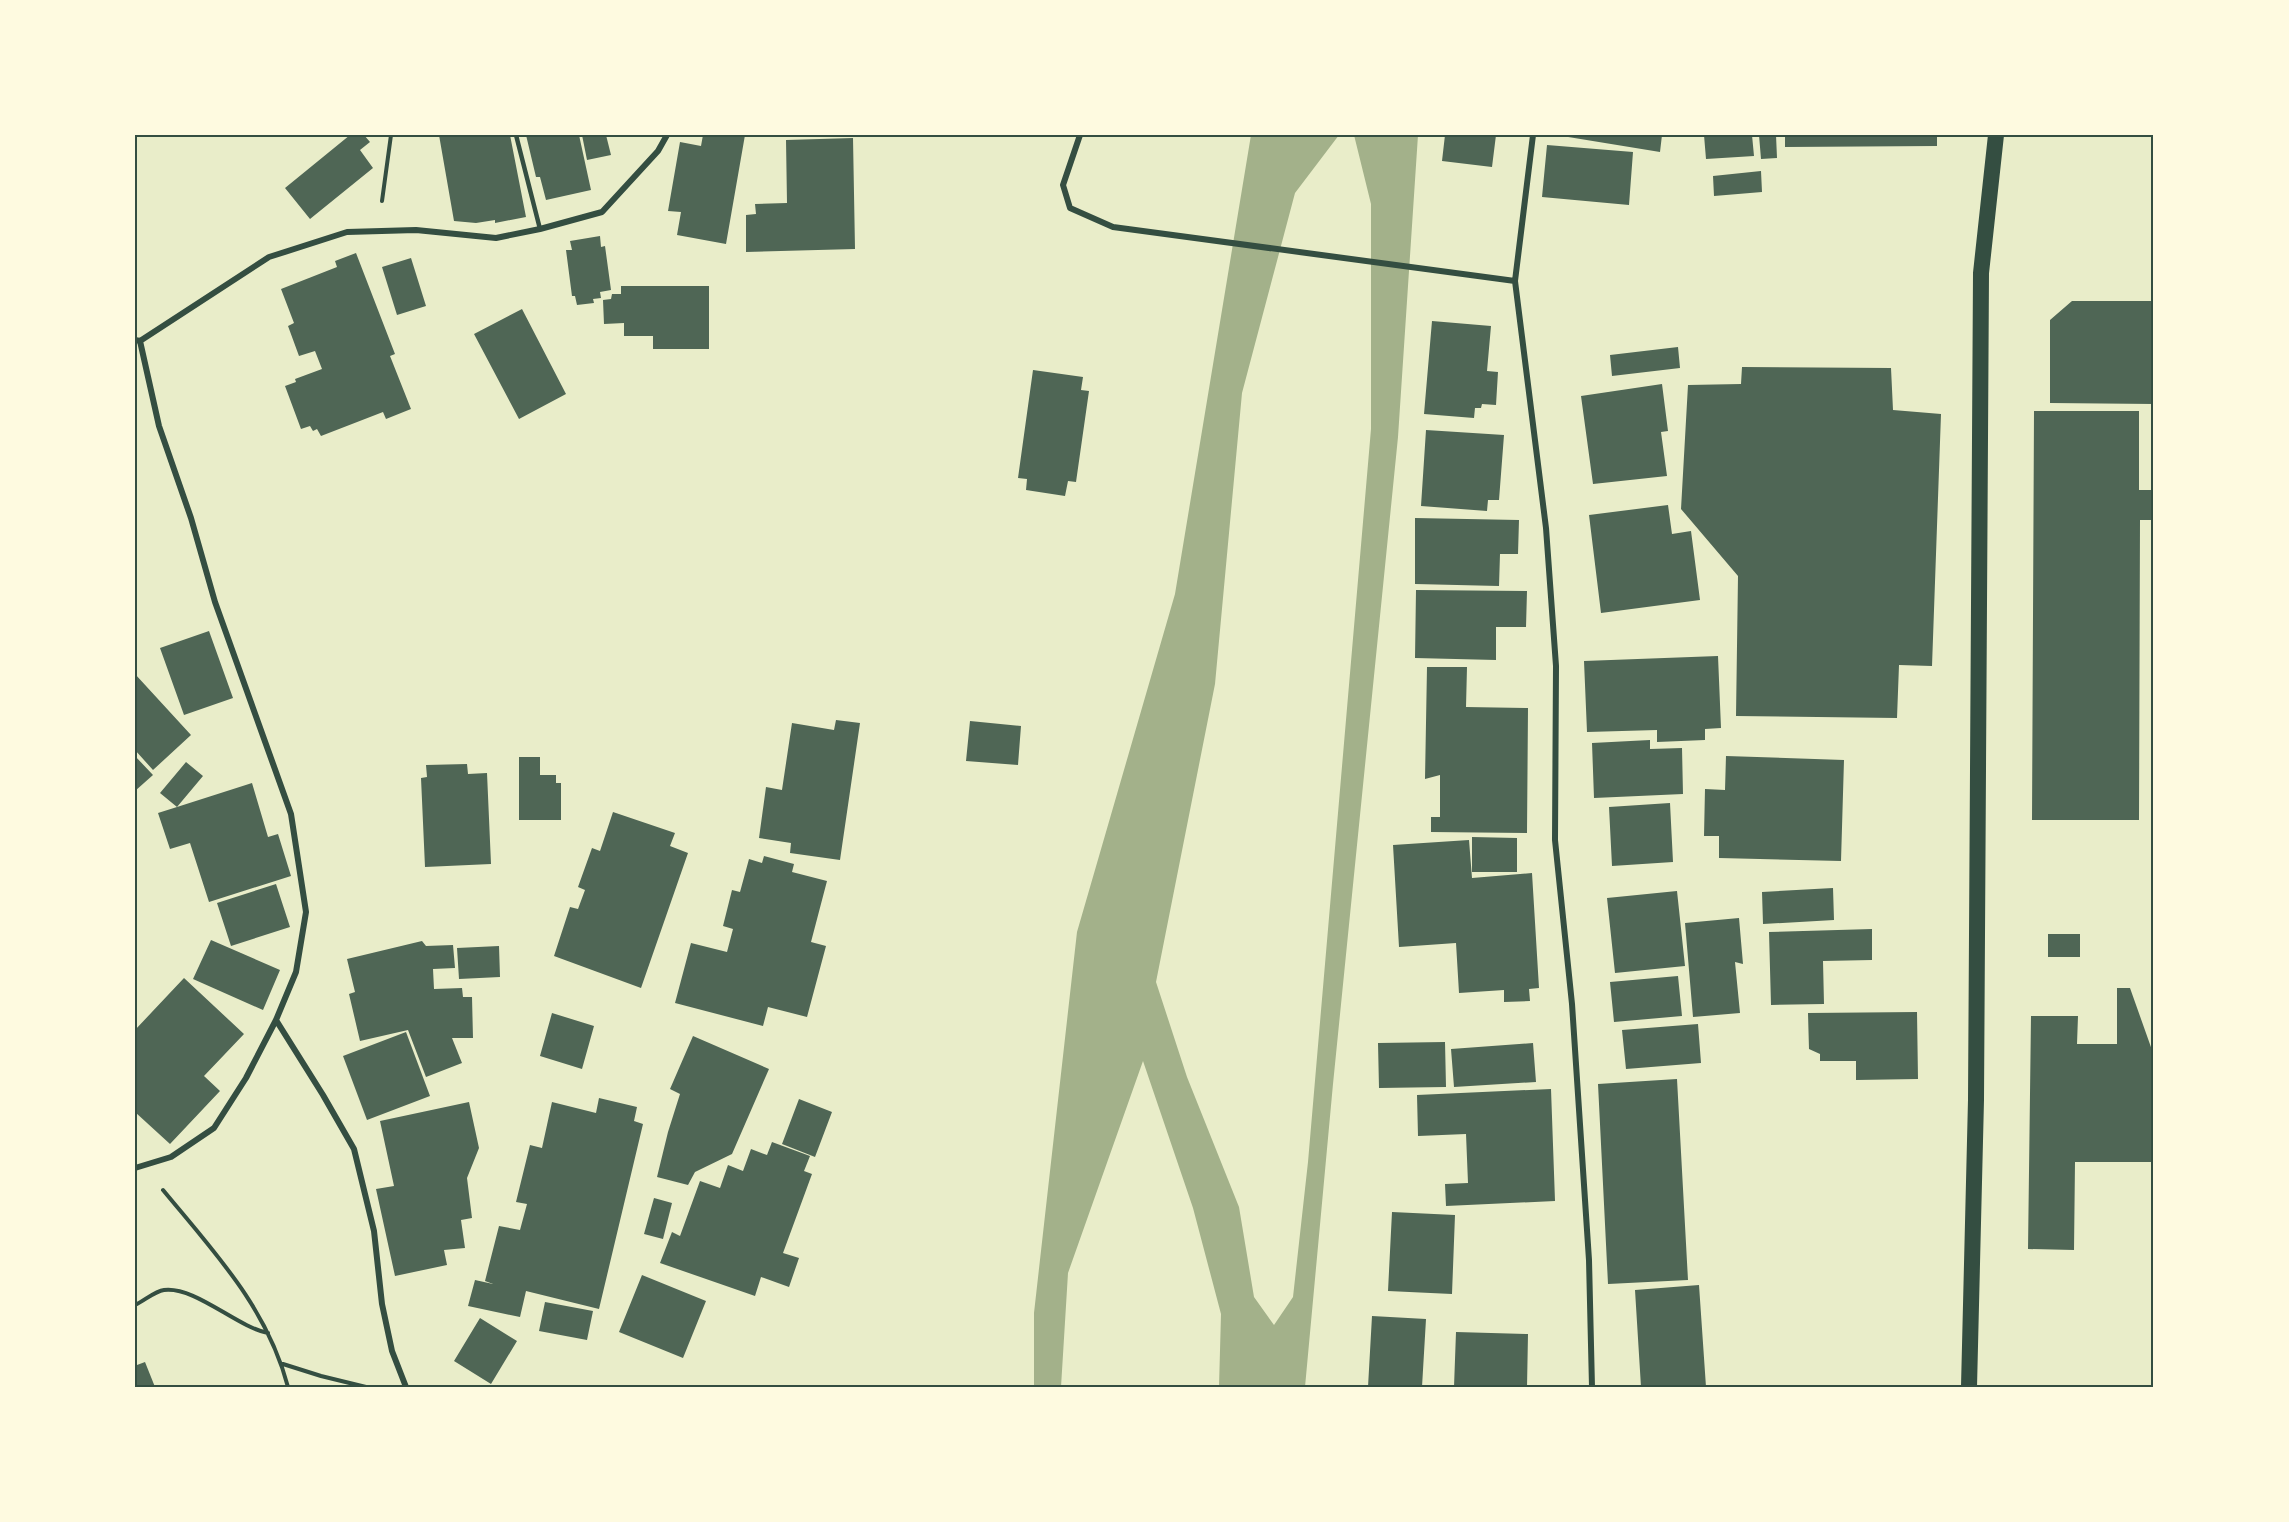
<svg xmlns="http://www.w3.org/2000/svg" width="2289" height="1522" font-family="Montserrat,sans-serif">
<style>
.water{fill:#a3b18a}
.building{fill:#4f6655}
.lines{fill:none;stroke-linecap:round;stroke-linejoin:round}
.path{stroke:#344e41;stroke-width:4}
.service{stroke:#344e41;stroke-width:4.5}
.minor{stroke:#344e41;stroke-width:6}
.trunk{stroke:#344e41;stroke-width:16}
.neatline{fill:none;stroke:#344e41;stroke-width:2}
</style>
<rect width="100%" height="100%" fill="#e9edc9"/>
<path class="water" d="M 1251,135 L 1339,135 L 1295,193 L 1242,393 L 1215,684 L 1156,982 L 1187,1077 L 1239,1207 L 1254,1297 L 1274,1325 L 1293,1297 L 1308,1162 L 1371,429 L 1371,204 L 1354,135 L 1418,135 L 1398,437 L 1333,1084 L 1305,1387 L 1219,1387 L 1221,1314 L 1193,1208 L 1143,1061 L 1068,1273 L 1061,1387 L 1034,1387 L 1034,1313 L 1077,932 L 1175,594 Z"/>
<path class="building" d="M 350,135 L 364,135 L 370,142 L 360,150 L 373,168 L 310,219 L 285,188 Z
M 439,135 L 510,135 L 526,217 L 495,223 L 495,220 L 476,223 L 454,221 Z
M 526,135 L 579,135 L 591,190 L 546,200 L 540,177 L 536,177 Z
M 582,135 L 606,135 L 611,155 L 587,160 Z
M 703,135 L 745,135 L 726,244 L 677,235 L 681,212 L 668,211 L 680,142 L 701,146 Z
M 1445,135 L 1496,135 L 1492,167 L 1442,161 Z
M 1556,135 L 1662,135 L 1660,152 Z
M 1704,135 L 1752,135 L 1754,156 L 1706,159 Z
M 1759,135 L 1776,135 L 1777,158 L 1761,159 Z
M 1785,135 L 1937,135 L 1937,146 L 1785,147 Z
M 853,138 L 855,249 L 746,252 L 746,215 L 756,214 L 755,204 L 787,203 L 786,140 Z
M 1547,145 L 1633,152 L 1629,205 L 1542,197 Z
M 1761,171 L 1762,192 L 1714,196 L 1713,176 Z
M 600,236 L 601,247 L 605,246 L 611,290 L 600,292 L 601,298 L 593,299 L 594,303 L 577,305 L 575,296 L 572,296 L 566,250 L 572,250 L 570,241 Z
M 356,253 L 395,354 L 390,356 L 411,409 L 386,419 L 383,412 L 321,436 L 317,429 L 313,431 L 310,426 L 301,429 L 285,386 L 296,382 L 295,379 L 322,369 L 315,351 L 299,356 L 288,326 L 294,323 L 281,289 L 337,267 L 335,261 Z
M 411,258 L 426,306 L 397,315 L 382,267 Z
M 621,286 L 709,286 L 709,349 L 653,349 L 653,336 L 624,336 L 624,323 L 604,324 L 603,300 L 611,299 L 612,294 L 621,294 Z
M 2072,301 L 2154,301 L 2154,404 L 2050,403 L 2050,320 Z
M 522,309 L 566,394 L 519,419 L 474,334 Z
M 1432,321 L 1491,326 L 1487,371 L 1498,372 L 1496,405 L 1482,404 L 1481,408 L 1475,408 L 1474,418 L 1424,414 Z
M 1678,347 L 1680,368 L 1612,376 L 1610,355 Z
M 1742,367 L 1891,368 L 1893,410 L 1941,414 L 1932,666 L 1899,665 L 1897,718 L 1736,716 L 1738,576 L 1681,509 L 1688,385 L 1741,384 Z
M 1033,370 L 1083,377 L 1081,390 L 1089,391 L 1076,482 L 1068,481 L 1065,496 L 1026,490 L 1027,479 L 1018,478 Z
M 1662,384 L 1668,431 L 1661,432 L 1667,476 L 1593,484 L 1581,396 Z
M 2034,411 L 2139,411 L 2139,490 L 2154,490 L 2154,520 L 2140,520 L 2139,820 L 2032,820 Z
M 1426,430 L 1504,435 L 1499,500 L 1488,500 L 1487,511 L 1421,506 Z
M 1668,505 L 1672,534 L 1691,531 L 1700,600 L 1601,613 L 1589,515 Z
M 1415,518 L 1519,520 L 1518,554 L 1500,554 L 1499,586 L 1415,584 Z
M 1416,590 L 1527,591 L 1526,627 L 1496,627 L 1496,660 L 1415,658 Z
M 209,631 L 233,698 L 184,715 L 160,648 Z
M 1718,656 L 1721,728 L 1705,729 L 1705,740 L 1657,742 L 1657,730 L 1587,732 L 1584,661 Z
M 1427,667 L 1467,667 L 1466,707 L 1528,708 L 1527,833 L 1431,832 L 1431,817 L 1440,817 L 1440,775 L 1425,779 Z
M 135,674 L 191,735 L 153,770 L 135,750 Z
M 836,720 L 860,723 L 840,860 L 790,853 L 791,843 L 759,838 L 766,787 L 782,790 L 792,723 L 834,730 Z
M 970,721 L 1021,726 L 1018,765 L 966,761 Z
M 1650,740 L 1650,749 L 1682,748 L 1683,794 L 1594,798 L 1592,743 Z
M 135,756 L 153,775 L 135,791 Z
M 1726,756 L 1844,760 L 1841,861 L 1719,858 L 1719,836 L 1704,836 L 1705,789 L 1725,790 Z
M 519,757 L 540,757 L 540,775 L 556,775 L 556,783 L 561,783 L 561,820 L 519,820 Z
M 186,762 L 203,776 L 177,807 L 252,783 L 268,837 L 278,834 L 291,876 L 209,902 L 190,843 L 170,849 L 158,813 L 177,807 L 160,793 Z
M 467,764 L 468,774 L 487,773 L 491,864 L 425,867 L 421,778 L 427,777 L 426,765 Z
M 1670,803 L 1673,862 L 1612,866 L 1609,807 Z
M 613,812 L 675,833 L 670,846 L 688,853 L 641,988 L 554,956 L 570,907 L 578,909 L 585,890 L 578,887 L 592,848 L 600,851 Z
M 1472,837 L 1517,838 L 1517,872 L 1472,872 Z
M 1469,840 L 1472,878 L 1532,873 L 1539,988 L 1529,989 L 1530,1001 L 1504,1002 L 1504,990 L 1459,993 L 1456,943 L 1399,947 L 1393,845 Z
M 764,856 L 794,864 L 792,872 L 827,881 L 811,942 L 826,946 L 807,1017 L 768,1007 L 763,1026 L 675,1003 L 691,943 L 727,952 L 733,929 L 723,926 L 732,890 L 740,892 L 749,859 L 762,863 Z
M 276,884 L 290,927 L 231,946 L 217,903 Z
M 1833,888 L 1834,920 L 1763,924 L 1762,892 Z
M 1677,891 L 1685,966 L 1615,973 L 1607,898 Z
M 1739,918 L 1743,964 L 1735,962 L 1740,1013 L 1693,1017 L 1685,923 Z
M 1872,929 L 1872,960 L 1823,961 L 1824,1004 L 1771,1005 L 1769,932 Z
M 2048,934 L 2080,934 L 2080,957 L 2048,957 Z
M 211,940 L 280,970 L 263,1010 L 193,979 Z
M 422,941 L 426,946 L 453,945 L 455,968 L 433,969 L 434,989 L 462,988 L 463,997 L 472,997 L 473,1038 L 452,1038 L 462,1063 L 426,1077 L 408,1030 L 360,1041 L 349,994 L 355,992 L 347,959 Z
M 499,946 L 500,977 L 459,979 L 457,948 Z
M 1678,976 L 1682,1016 L 1614,1022 L 1610,982 Z
M 184,978 L 244,1034 L 204,1076 L 220,1091 L 170,1144 L 135,1112 L 135,1030 Z
M 2117,988 L 2130,988 L 2152,1050 L 2151,1162 L 2075,1162 L 2074,1250 L 2028,1249 L 2031,1016 L 2078,1016 L 2077,1044 L 2117,1044 Z
M 1917,1012 L 1918,1079 L 1856,1080 L 1856,1061 L 1820,1061 L 1820,1054 L 1809,1049 L 1808,1013 Z
M 552,1013 L 594,1026 L 582,1069 L 540,1056 Z
M 1698,1024 L 1701,1063 L 1626,1069 L 1622,1030 Z
M 406,1032 L 430,1096 L 367,1120 L 343,1056 Z
M 693,1036 L 769,1069 L 732,1154 L 695,1172 L 688,1185 L 657,1177 L 668,1132 L 680,1094 L 670,1089 Z
M 1445,1042 L 1446,1087 L 1379,1088 L 1378,1043 Z
M 1533,1043 L 1536,1082 L 1454,1087 L 1451,1049 Z
M 1677,1079 L 1688,1280 L 1608,1284 L 1598,1084 Z
M 1551,1089 L 1555,1201 L 1446,1206 L 1445,1184 L 1468,1183 L 1466,1134 L 1418,1136 L 1417,1095 Z
M 599,1098 L 637,1107 L 634,1121 L 643,1124 L 599,1309 L 526,1291 L 520,1317 L 468,1306 L 475,1280 L 493,1284 L 485,1281 L 499,1226 L 520,1230 L 527,1204 L 516,1202 L 530,1145 L 542,1148 L 552,1102 L 596,1113 Z
M 799,1099 L 832,1112 L 815,1157 L 782,1144 Z
M 469,1102 L 479,1148 L 467,1178 L 472,1218 L 461,1220 L 465,1248 L 444,1250 L 447,1265 L 395,1276 L 376,1189 L 394,1186 L 380,1121 Z
M 772,1142 L 810,1156 L 804,1171 L 812,1174 L 783,1253 L 799,1258 L 789,1287 L 761,1277 L 755,1296 L 660,1263 L 672,1232 L 680,1236 L 700,1181 L 720,1188 L 728,1165 L 743,1171 L 751,1149 L 767,1155 Z
M 654,1198 L 672,1203 L 663,1239 L 644,1234 Z
M 1392,1212 L 1455,1215 L 1452,1294 L 1388,1291 Z
M 642,1275 L 706,1301 L 683,1358 L 619,1332 Z
M 1699,1285 L 1706,1387 L 1641,1387 L 1635,1290 Z
M 545,1302 L 593,1311 L 587,1340 L 539,1331 Z
M 1372,1316 L 1426,1319 L 1422,1387 L 1368,1387 Z
M 480,1318 L 517,1341 L 491,1384 L 454,1361 Z
M 1456,1332 L 1528,1334 L 1527,1387 L 1454,1387 Z
M 135,1361 L 137,1365 L 145,1362 L 155,1387 L 135,1387 Z"/>
<g class="lines">
<path class="path" d="M 382,201 L 391,135
M 163,1190 C 214,1252 267,1307 288,1387
M 135,1305 C 144,1301 155,1291 164,1290 C 195,1286 237,1327 268,1333
M 283,1364 L 321,1376 L 366,1387"/>
<path class="service" d="M 516,135 L 540,229"/>
<path class="minor" d="M 1080,135 L 1063,185 L 1070,208 L 1113,227 L 1515,281
M 1533,135 L 1515,281 L 1546,528 L 1556,666 L 1555,840 L 1572,1004 L 1589,1260 L 1592,1387
M 135,340 L 140,341 L 269,257 L 347,232 L 416,230 L 496,238 L 540,229 L 602,212 L 658,151 L 667,135
M 276,1020 L 323,1095 L 354,1149 L 374,1231 L 382,1304 L 392,1351 L 406,1387
M 135,1168 L 171,1157 L 214,1128 L 246,1078 L 276,1020 L 296,972 L 306,912 L 291,814 L 215,602 L 191,518 L 159,426 L 140,341"/>
<path class="trunk" d="M 1969,1387 L 1976,1100 L 1981,273 L 1996,135"/>
</g>
<rect width="2289" height="1522" fill="none" stroke="#fefae0" stroke-width="273"/>
<rect x="136" y="136" width="2016" height="1250" class="neatline"/>
</svg>
